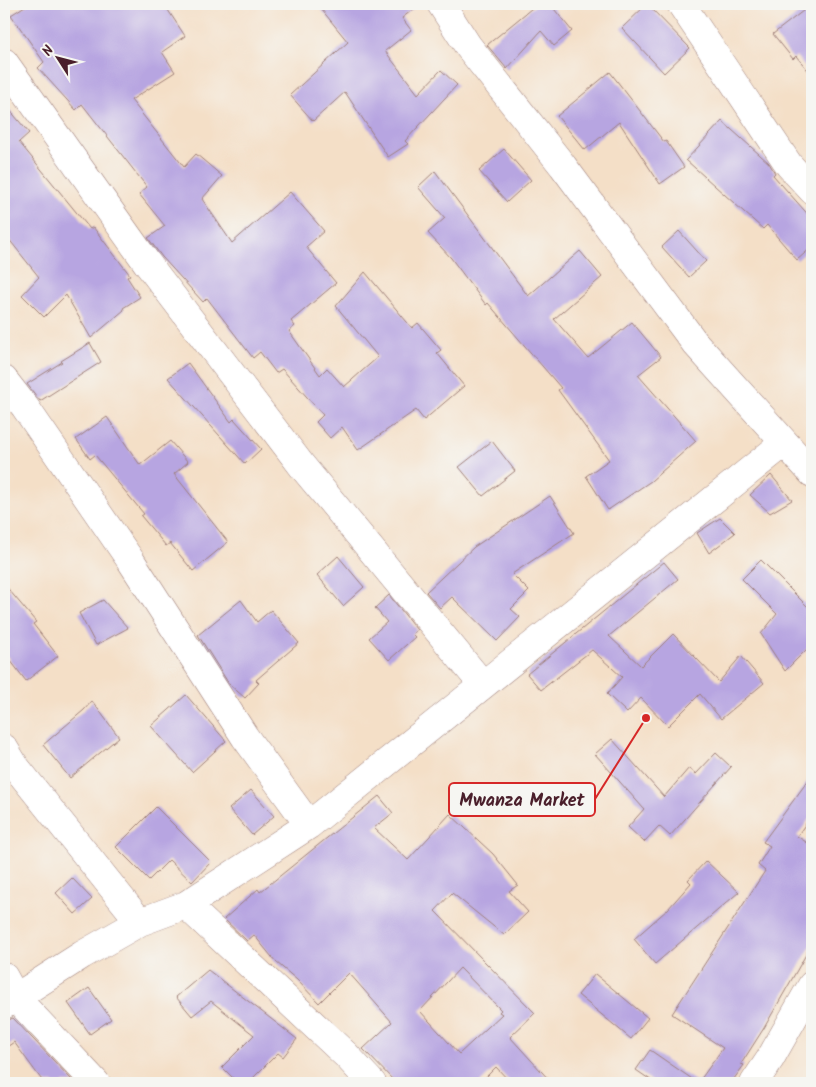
<svg xmlns="http://www.w3.org/2000/svg" width="816" height="1087" font-family="Kalam,sans-serif">
<style>
.building{fill:#b7a5e1;fill-rule:evenodd}
.lines{fill:none;stroke-linecap:round;stroke-linejoin:round}
.minor-casing{stroke:#9f7f79;stroke-width:29}
.minor{stroke:#fff;stroke-width:28}
.leader{fill:none;stroke:#d62828;stroke-width:2}
.callout-dot{fill:#d62828;stroke:#f6f6f2;stroke-width:2}
.callout{fill:#f6f6f2;stroke:#d62828;stroke-width:2}
.callout-label{font-size:18px;text-anchor:middle;font-weight:bold;fill:#4a1f2b}
</style>
<rect width="100%" height="100%" fill="#f6f6f2"/>
<filter id="ink" filterUnits="userSpaceOnUse"><feTurbulence type="fractalNoise" baseFrequency=".02" numOctaves="2"/><feDisplacementMap in="SourceGraphic" scale="10" xChannelSelector="R" yChannelSelector="G"/><feConvolveMatrix kernelMatrix="1 2 1 2 8 2 1 2 1" color-interpolation-filters="sRGB"/></filter>
<filter id="wash" filterUnits="userSpaceOnUse"><feTurbulence type="fractalNoise" baseFrequency=".0096" numOctaves="4" result="noise"/><feDisplacementMap in="SourceGraphic" scale="20" xChannelSelector="R" yChannelSelector="G"/><feGaussianBlur stdDeviation="1.12" result="paint"/><feColorMatrix in="noise" values="0 0 0 0 0 0 0 0 0 0 0 0 0 0 0 0 0 1.4 0 .05"/><feComposite in="paint" operator="in"/></filter>
<g filter="url(#wash)">
<rect width="100%" height="100%" fill="#f4dfc7"/>
<g id="blocks">
<path class="building" d="M 28,4 L 164,4 L 185,36 L 162,52 L 175,72 L 131,100 L 184,167 L 196,154 L 222,176 L 202,199 L 232,243 L 290,192 L 324,231 L 306,247 L 336,283 L 291,321 L 295,326 L 289,331 L 320,375 L 327,368 L 344,387 L 378,357 L 336,306 L 365,272 L 412,328 L 418,323 L 441,350 L 437,353 L 464,386 L 424,420 L 416,410 L 358,450 L 342,427 L 330,438 L 316,422 L 323,415 L 282,369 L 276,373 L 260,352 L 253,358 L 207,298 L 203,302 L 162,257 L 148,238 L 165,226 L 139,194 L 147,187 L 82,104 L 76,110 L 38,68 L 44,62 L 11,15 Z
M 317,4 L 420,4 L 402,18 L 411,30 L 385,51 L 418,94 L 441,70 L 457,85 L 405,141 L 408,144 L 388,157 L 345,92 L 313,121 L 290,95 L 348,42 Z
M 537,4 L 550,4 L 572,31 L 554,46 L 541,31 L 507,69 L 487,45 Z
M 647,4 L 690,48 L 664,73 L 622,28 Z
M 812,4 L 812,75 L 796,56 L 793,59 L 773,34 Z
M 610,72 L 664,142 L 666,141 L 684,167 L 660,184 L 619,122 L 585,150 L 557,116 Z
M 4,103 L 29,133 L 19,142 L 90,229 L 93,227 L 130,275 L 127,277 L 140,297 L 123,308 L 124,310 L 91,338 L 66,295 L 44,317 L 22,295 L 39,277 L 4,233 Z
M 722,121 L 769,163 L 775,173 L 773,175 L 812,219 L 812,247 L 797,260 L 767,225 L 763,229 L 686,160 Z
M 504,149 L 531,180 L 507,202 L 479,171 Z
M 435,171 L 528,296 L 580,251 L 602,277 L 554,319 L 588,358 L 632,322 L 661,357 L 638,375 L 696,441 L 651,481 L 608,510 L 586,476 L 609,460 L 558,390 L 561,388 L 488,303 L 486,305 L 451,258 L 428,233 L 445,218 L 418,187 Z
M 679,231 L 706,261 L 689,277 L 662,247 Z
M 90,343 L 101,362 L 40,401 L 27,384 L 62,362 L 61,361 Z
M 188,363 L 231,422 L 234,419 L 261,449 L 245,464 L 168,378 Z
M 107,417 L 140,465 L 170,441 L 188,462 L 174,474 L 228,542 L 193,571 L 170,543 L 166,546 L 141,516 L 144,514 L 95,455 L 90,459 L 76,439 Z
M 492,441 L 515,471 L 483,496 L 459,467 Z
M 771,475 L 792,500 L 770,513 L 750,495 Z
M 550,496 L 574,533 L 512,574 L 529,591 L 511,609 L 520,617 L 497,641 L 452,597 L 440,608 L 426,592 L 474,547 Z
M 720,518 L 735,533 L 709,553 L 697,533 Z
M 338,556 L 364,587 L 343,606 L 317,575 Z
M 761,560 L 812,611 L 812,644 L 785,671 L 761,634 L 777,614 L 742,579 Z
M 664,562 L 678,579 L 609,636 L 641,666 L 673,634 L 719,682 L 741,656 L 764,683 L 721,719 L 700,694 L 668,726 L 641,698 L 627,713 L 607,694 L 622,677 L 592,650 L 541,690 L 527,674 Z
M 4,584 L 36,622 L 33,624 L 58,656 L 26,681 L 4,652 Z
M 389,595 L 417,630 L 412,634 L 415,637 L 389,660 L 369,638 L 387,622 L 375,608 Z
M 103,600 L 128,628 L 96,645 L 79,613 Z
M 241,600 L 257,622 L 271,610 L 299,643 L 256,680 L 259,683 L 245,698 L 229,684 L 198,635 Z
M 186,695 L 226,741 L 192,772 L 151,726 Z
M 92,701 L 119,737 L 70,778 L 43,745 L 84,710 Z
M 612,739 L 664,797 L 689,768 L 696,774 L 716,753 L 731,767 L 670,836 L 659,826 L 644,842 L 628,827 L 644,809 L 595,754 Z
M 812,775 L 812,815 L 797,836 L 812,846 L 812,944 L 764,1028 L 741,1064 L 744,1065 L 731,1083 L 698,1083 L 723,1048 L 672,1014 L 765,871 L 758,865 L 770,846 L 763,842 Z
M 251,790 L 274,816 L 252,835 L 229,809 Z
M 379,796 L 393,813 L 374,828 L 408,860 L 450,814 L 493,854 L 518,885 L 509,891 L 528,912 L 504,935 L 452,893 L 435,911 L 535,1013 L 510,1037 L 552,1083 L 511,1083 L 496,1067 L 480,1083 L 396,1083 L 363,1049 L 392,1022 L 349,973 L 319,1003 L 297,980 L 276,962 L 254,935 L 247,941 L 224,919 L 258,889 L 260,892 ZM 460,968 L 501,1010 L 499,1012 L 502,1014 L 459,1054 L 420,1011 Z
M 156,807 L 211,862 L 192,882 L 169,860 L 149,880 L 116,847 Z
M 706,861 L 739,892 L 655,964 L 634,939 L 668,909 L 691,883 L 688,880 Z
M 72,878 L 92,899 L 75,914 L 56,893 Z
M 208,970 L 297,1039 L 283,1057 L 278,1053 L 248,1083 L 238,1083 L 222,1067 L 254,1035 L 211,1001 L 192,1016 L 176,997 Z
M 595,974 L 648,1018 L 631,1039 L 578,995 Z
M 89,988 L 111,1019 L 90,1034 L 68,1003 Z
M 13,1018 L 71,1079 L 74,1083 L 44,1083 L 14,1042 L 4,1049 L 4,1022 Z
M 650,1050 L 698,1083 L 655,1083 L 636,1070 Z"/>
</g>
</g>
<g filter="url(#ink)">
<use href="#blocks" fill-opacity="0" stroke="#9f7f79" stroke-width="1"/>
<g class="lines">
<g class="minor-casing">
<path id="minor" d="M 441,4 L 468,46 L 563,166 L 695,343 L 812,473
M 681,4 L 789,165 L 812,190
M 4,62 L 147,263 L 302,466 L 483,685
M 4,380 L 25,407 L 131,561 L 245,737 L 309,825
M 4,748 L 15,766 L 140,922
M 4,977 L 15,997 L 96,1083
M 4,1005 L 82,955 L 140,922 L 186,905
M 372,1083 L 346,1055 L 186,905 L 309,825 L 784,443
M 754,1083 L 770,1059 L 812,985"/>
</g>
<use href="#minor" class="minor"/>
</g>
</g>
<path class="leader" d="M646 718L595 799"/>
<circle class="callout-dot" cx="646" cy="718" r="5"/>
<rect class="callout" x="449" y="783" width="146" height="33" rx="5"/>
<g class="callout-label">
<text x="522" y="806">Mwanza Market</text>
</g>
<rect width="816" height="1087" fill="none" stroke="#f6f6f2" stroke-width="20"/>
<g transform="translate(58 58) rotate(306)" stroke="#f6f6f2" stroke-width="4" paint-order="stroke">
<path d="M0-4L9 19L0 12L-9 19Z" fill="#4a1f2b"/>
<text y="-8" font-size="14" font-weight="bold" text-anchor="middle" fill="#4a1f2b">N</text>
</g>
</svg>
